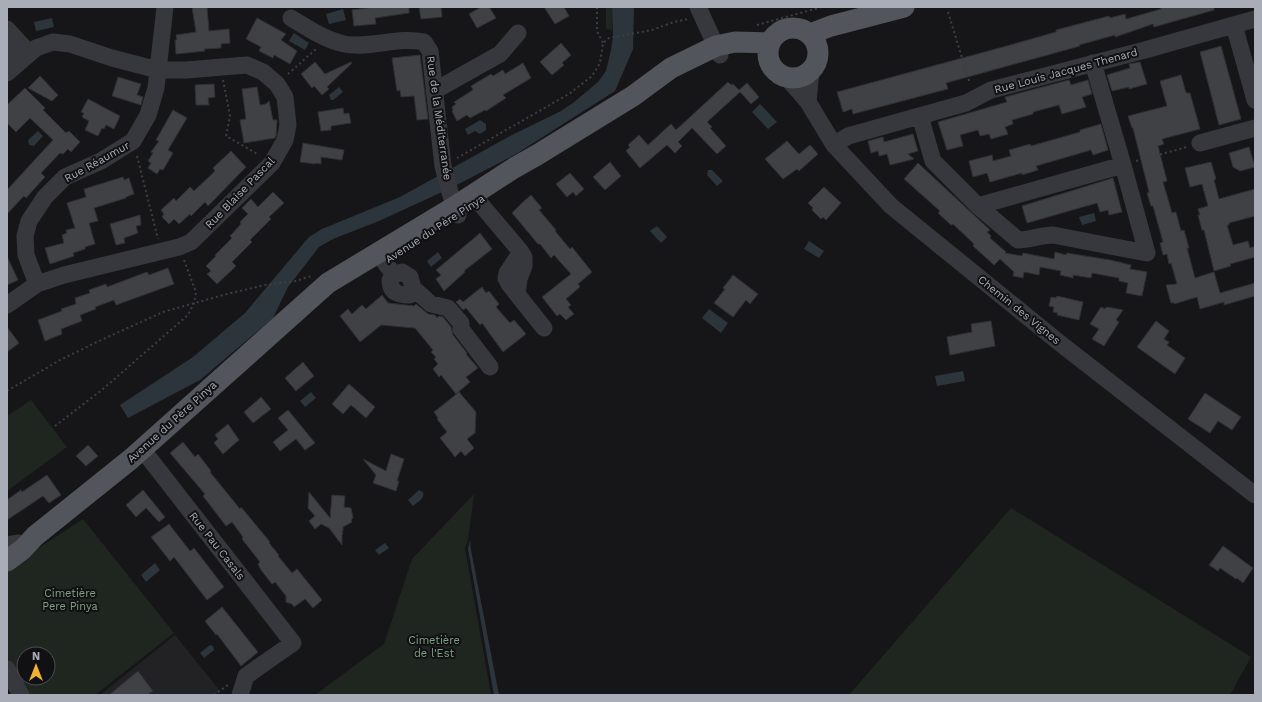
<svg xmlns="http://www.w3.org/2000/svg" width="1262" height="702" font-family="'Work Sans',sans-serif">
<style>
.built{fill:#222225}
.green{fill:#1e261f;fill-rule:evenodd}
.water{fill:#2c353c}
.building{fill:#404145;stroke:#303034}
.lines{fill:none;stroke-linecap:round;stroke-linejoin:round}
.path{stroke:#3d3f44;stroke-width:2;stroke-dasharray:2 3;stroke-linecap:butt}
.minor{stroke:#37383d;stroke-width:17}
.major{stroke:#53555c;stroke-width:21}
.labels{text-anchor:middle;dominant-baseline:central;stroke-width:4;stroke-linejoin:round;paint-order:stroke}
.street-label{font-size:11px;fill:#a8adb8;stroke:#111113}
.park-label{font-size:11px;fill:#7fa381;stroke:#111113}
</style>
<rect width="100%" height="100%" fill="#161618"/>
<path class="built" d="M 175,635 L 220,691 L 214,695 L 100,695 Z"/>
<path class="green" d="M 606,7 L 612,7 L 612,30 L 606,29 Z
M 31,400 L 67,447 L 7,491 L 7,416 Z
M 474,494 L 468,540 L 465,548 L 491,695 L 315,695 L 384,644 L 412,559 Z
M 1011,508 L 1251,657 L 1230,695 L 849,695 Z
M 83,519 L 174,633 L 95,695 L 29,695 L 7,658 L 7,569 ZM 24,654 L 48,654 L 48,678 L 24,678 Z"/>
<path class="water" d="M 612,7 L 634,7 L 633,49 L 615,91 L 516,154 L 453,187 L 379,221 L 333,239 L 319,247 L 288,287 L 273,318 L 200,380 L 128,418 L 120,405 L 193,357 L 245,313 L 309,237 L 322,229 L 400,197 L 510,136 L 561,111 L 573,103 L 598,82 L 606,71 L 611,50 L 613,36 Z
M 343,9 L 346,20 L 329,24 L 326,14 Z
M 52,18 L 54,27 L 36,31 L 34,22 Z
M 294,33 L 309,43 L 305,50 L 289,41 Z
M 339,87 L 343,92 L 333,100 L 331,100 L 329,95 Z
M 760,104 L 777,122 L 768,129 L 752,112 Z
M 480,120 L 486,124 L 486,130 L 480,134 L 475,131 L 468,135 L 465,129 Z
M 38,131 L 43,136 L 34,146 L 29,145 L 28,140 Z
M 708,170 L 712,170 L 723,181 L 717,186 L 707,175 Z
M 1094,213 L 1096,221 L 1082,225 L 1079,217 Z
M 657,226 L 667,237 L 661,243 L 650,231 Z
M 809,241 L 824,251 L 819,258 L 804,249 Z
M 438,252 L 442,258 L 431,267 L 427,261 Z
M 709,309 L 728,323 L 721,333 L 702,318 Z
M 963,371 L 965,381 L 937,386 L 935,376 Z
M 311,392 L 316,398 L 305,407 L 300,401 Z
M 419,490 L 423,492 C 425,499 418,502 413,506 L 408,500 Z
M 470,540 L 471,550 L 499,695 L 494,695 L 468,549 Z
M 385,543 L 389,548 L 379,555 L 375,550 Z
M 155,563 L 160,570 L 146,582 L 141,575 Z
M 210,645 L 213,646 L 214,650 L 204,658 L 200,653 Z"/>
<path class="building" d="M 192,7 L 207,7 L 209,31 L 229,29 L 230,43 L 221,44 L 221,48 L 204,49 L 205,51 L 176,54 L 175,40 L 177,40 L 176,35 L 196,32 Z
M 375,7 L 409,7 L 409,13 L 375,18 L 376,24 L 354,26 L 352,10 Z
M 419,7 L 441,7 L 442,17 L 421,19 Z
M 481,7 L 489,7 L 496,18 L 477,28 L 469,14 Z
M 544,7 L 564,7 L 569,16 L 555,24 Z
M 1160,7 L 1214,7 L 1214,10 L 1154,27 L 1153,24 L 1115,37 L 1115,35 L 1079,45 L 1080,46 L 946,83 L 948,89 L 940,91 L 853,114 L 852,109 L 843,112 L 837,92 L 1003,47 L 1056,32 L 1056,30 L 1109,16 L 1110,18 L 1125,14 L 1126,19 L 1161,9 Z
M 257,18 L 286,34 L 281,40 L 297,51 L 290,64 L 274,55 L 273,58 L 259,51 L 261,47 L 246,39 Z
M 561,43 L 571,55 L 562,63 L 564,65 L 552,75 L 540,62 Z
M 1221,46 L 1241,119 L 1219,125 L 1200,52 Z
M 420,55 L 428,119 L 417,120 L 414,96 L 401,97 L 400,90 L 397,91 L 392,58 Z
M 315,62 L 325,74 L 351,62 L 352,63 L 327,87 L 329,89 L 322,95 L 314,86 L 312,88 L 301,74 Z
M 1140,62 L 1147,84 L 1129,89 L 1129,87 L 1112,91 L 1107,75 L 1130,68 L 1129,64 Z
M 523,63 L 531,78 L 503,95 L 506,98 L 486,111 L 485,110 L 470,118 L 467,115 L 457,121 L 452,111 L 453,110 L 452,107 L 456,104 L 454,102 L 473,90 L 471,86 L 491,74 L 493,76 L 503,70 L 505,74 Z
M 1181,75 L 1186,93 L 1190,93 L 1200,129 L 1162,139 L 1164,144 L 1158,146 L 1167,181 L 1163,182 L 1172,213 L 1176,212 L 1181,231 L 1184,230 L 1189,248 L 1187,248 L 1195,278 L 1214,272 L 1220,293 L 1255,283 L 1255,296 L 1224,305 L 1224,302 L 1200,309 L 1197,297 L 1174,304 L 1174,302 L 1171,303 L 1166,285 L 1177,284 L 1171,263 L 1169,264 L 1167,254 L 1163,255 L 1160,243 L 1163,242 L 1153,206 L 1151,206 L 1147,193 L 1149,192 L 1133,128 L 1132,128 L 1128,116 L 1167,106 L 1160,81 Z
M 40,76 L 58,95 L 52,101 L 28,88 Z
M 118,77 L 141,84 L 137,95 L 143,97 L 141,105 L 112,96 Z
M 1069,80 L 1071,85 L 1088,80 L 1092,94 L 1082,97 L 1086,107 L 1062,114 L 1059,105 L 1033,112 L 1033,114 L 1012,120 L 1013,124 L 1005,127 L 1008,134 L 991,139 L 989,134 L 980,136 L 978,130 L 960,135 L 963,146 L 947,150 L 938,122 L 1007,102 L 1005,97 Z
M 728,82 L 731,85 L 733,84 L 739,90 L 747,83 L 759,97 L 751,104 L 740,92 L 707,122 L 712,127 L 710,128 L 726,146 L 717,154 L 692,128 L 678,142 L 682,146 L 675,153 L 667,145 L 640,168 L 626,151 L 630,147 L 628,145 L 639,135 L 648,145 L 671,124 L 676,130 Z
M 214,84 L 215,97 L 208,98 L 209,105 L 196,105 L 195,85 Z
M 257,87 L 260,105 L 266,104 L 269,101 L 273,120 L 277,120 L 276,136 L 275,138 L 244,143 L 240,120 L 246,119 L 242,89 Z
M 25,88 L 45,108 L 43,110 L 66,133 L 69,131 L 80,142 L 71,152 L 68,149 L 63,154 L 60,153 L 41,173 L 45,177 L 26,198 L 24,196 L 7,214 L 7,190 L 53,140 L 30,118 L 16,132 L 7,123 L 7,105 Z
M 88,99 L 120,116 L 114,129 L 106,125 L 104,129 L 102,128 L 98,136 L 85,130 L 89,121 L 82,117 L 84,113 L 81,112 Z
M 343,108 L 344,114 L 349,113 L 351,123 L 331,126 L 331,130 L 321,131 L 318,112 Z
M 173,110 L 187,118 L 168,150 L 173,153 L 163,170 L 160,169 L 157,174 L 148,168 L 151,163 L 148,161 L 153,153 L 151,152 L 159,141 L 156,140 Z
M 1101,124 L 1108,150 L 1093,155 L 1091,150 L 1036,166 L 1038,170 L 1022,175 L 1022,173 L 990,182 L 987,173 L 973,177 L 969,161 L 992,155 L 993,161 L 1011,156 L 1009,150 L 1030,144 L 1031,146 L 1080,132 L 1080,130 Z
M 913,134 L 918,151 L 908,154 L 914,159 L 890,165 L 887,154 L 879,156 L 878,151 L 871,153 L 868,141 L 883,137 L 884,142 Z
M 787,141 L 799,154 L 810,145 L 818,154 L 799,171 L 797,169 L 783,179 L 765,159 Z
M 303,143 L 344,150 L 342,160 L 321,157 L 321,164 L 315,163 L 315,164 L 300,162 Z
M 1249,147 L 1255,167 L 1240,171 L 1233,167 L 1229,153 Z
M 231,151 L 246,167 L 208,206 L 205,202 L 191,216 L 190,214 L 179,224 L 174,219 L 169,224 L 162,217 L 164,214 L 161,210 L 174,198 L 176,201 L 190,187 L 194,191 L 215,171 L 213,168 Z
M 610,162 L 621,176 L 605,190 L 593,177 Z
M 1211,162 L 1216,179 L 1214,180 L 1219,199 L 1255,189 L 1255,216 L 1229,223 L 1229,225 L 1227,225 L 1233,245 L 1248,241 L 1250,248 L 1255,246 L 1255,257 L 1230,264 L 1231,266 L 1214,271 L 1204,230 L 1202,230 L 1198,215 L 1200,215 L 1198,209 L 1208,206 L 1202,184 L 1190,187 L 1185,168 Z
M 918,163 L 990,230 L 987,232 L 991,236 L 990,238 L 1006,252 L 1005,253 L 1022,256 L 1023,253 L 1054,259 L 1055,252 L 1066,255 L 1067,253 L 1110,260 L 1131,265 L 1130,269 L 1147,272 L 1142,296 L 1126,293 L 1128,283 L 1119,281 L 1119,278 L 1092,273 L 1091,278 L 1073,275 L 1073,278 L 1060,275 L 1061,271 L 1040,267 L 1039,275 L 1024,272 L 1023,278 L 1013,276 L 1014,272 L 1000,259 L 994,265 L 973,246 L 974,244 L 953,224 L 951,225 L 938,213 L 940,211 L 904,179 Z
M 570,173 L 584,189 L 576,196 L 573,192 L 567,197 L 556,184 Z
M 123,177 L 124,180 L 129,178 L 134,194 L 126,197 L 126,198 L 94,208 L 98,221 L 89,223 L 95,244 L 85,247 L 85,249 L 73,253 L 74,256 L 50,264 L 45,248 L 64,243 L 62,235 L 67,233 L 66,230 L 75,228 L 67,203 L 86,197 L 84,189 Z
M 1113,178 L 1122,212 L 1109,215 L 1108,210 L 1100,212 L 1097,203 L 1027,223 L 1022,206 Z
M 824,187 L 841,203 L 826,220 L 823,217 L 821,219 L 812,210 L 813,208 L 808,203 Z
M 273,192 L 284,203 L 269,217 L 271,219 L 250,240 L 252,242 L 232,262 L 236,266 L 217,284 L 207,274 L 211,271 L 206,266 L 216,256 L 215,255 L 232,238 L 230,236 L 241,224 L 240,222 L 248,214 L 242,208 L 251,199 L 258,207 Z
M 531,195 L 542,208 L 539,210 L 556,230 L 555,231 L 570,249 L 572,247 L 592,272 L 578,284 L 580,287 L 566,299 L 571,305 L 568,307 L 574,314 L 566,320 L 560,314 L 557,316 L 542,297 L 571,274 L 554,255 L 551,258 L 540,244 L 538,244 L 512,213 L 523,202 Z
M 140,215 L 141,225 L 136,226 L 138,233 L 124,238 L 125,243 L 116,245 L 110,224 Z
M 480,233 L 492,249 L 464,271 L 465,272 L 444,291 L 436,279 L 441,275 L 436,270 Z
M 7,256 L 18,280 L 7,285 Z
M 168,268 L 174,284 L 116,305 L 114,300 L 95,307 L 96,309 L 80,315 L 82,321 L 61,329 L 62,334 L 45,341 L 38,320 L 62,311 L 61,309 L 76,304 L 75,298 L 90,293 L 89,290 L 106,284 L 107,287 L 147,272 L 149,275 Z
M 733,275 L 758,294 L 750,304 L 746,300 L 733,317 L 714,303 L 725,289 L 723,288 Z
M 482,287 L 486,293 L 489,291 L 499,304 L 496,307 L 510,323 L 514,320 L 526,334 L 503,352 L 482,323 L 480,325 L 466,308 L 463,310 L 456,302 L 460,299 L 463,302 Z
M 382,295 L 388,303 L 414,306 L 416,304 L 428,314 L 435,315 L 437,318 L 439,316 L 443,317 L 451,327 L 453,335 L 467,353 L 466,354 L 478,368 L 466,377 L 470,382 L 456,394 L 441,375 L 439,377 L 433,369 L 438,364 L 434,359 L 436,357 L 431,352 L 433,350 L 415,328 L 381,325 L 360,342 L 340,316 L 348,309 L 352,314 L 362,305 L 366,309 Z
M 1057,296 L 1083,302 L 1079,320 L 1057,315 L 1058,313 L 1053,312 L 1054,307 L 1049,306 L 1051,297 L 1056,298 Z
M 1101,307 L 1105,309 L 1107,307 L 1123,310 L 1116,320 L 1119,322 L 1104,346 L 1092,339 L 1099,329 L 1090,324 Z
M 991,321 L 995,346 L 950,355 L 947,337 L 972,332 L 971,324 Z
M 1156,321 L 1169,331 L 1164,339 L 1169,342 L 1167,345 L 1185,358 L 1175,374 L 1137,347 Z
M 7,327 L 19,343 L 7,352 Z
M 303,362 L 314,376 L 296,391 L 285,378 Z
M 349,384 L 375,407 L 366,418 L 351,405 L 343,414 L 332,404 Z
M 459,392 L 476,412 L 475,433 L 467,439 L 474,448 L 465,456 L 461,451 L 455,457 L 440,438 L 447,432 L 437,419 L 438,418 L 434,412 Z
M 1205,393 L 1241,417 L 1232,430 L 1218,421 L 1210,433 L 1188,419 Z
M 261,397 L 271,409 L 253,423 L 244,412 Z
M 288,410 L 315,443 L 305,450 L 296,439 L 280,451 L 273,442 L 288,430 L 278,418 Z
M 228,424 L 239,440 L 223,454 L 214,443 L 218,439 L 215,435 Z
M 183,442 L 195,457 L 198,454 L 211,471 L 210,472 L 240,509 L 241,507 L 270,542 L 269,543 L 279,555 L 278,556 L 292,573 L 297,569 L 322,600 L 313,608 L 305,599 L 294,607 L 292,604 L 286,602 L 286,596 L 275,582 L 272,584 L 261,570 L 258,564 L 260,562 L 242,539 L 243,537 L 232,522 L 226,526 L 203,496 L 205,494 L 170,453 Z
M 88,445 L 98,456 L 86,466 L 76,456 Z
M 391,454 L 404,459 L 397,481 L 399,481 L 396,491 L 373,483 L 376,475 L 363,459 L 386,471 Z
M 47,475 L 61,495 L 49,503 L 43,496 L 7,520 L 7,500 L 21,490 L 22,492 Z
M 143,490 L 165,517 L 159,522 L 146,508 L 136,517 L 126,505 Z
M 309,492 L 330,518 L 332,495 L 345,496 L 344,507 L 351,508 L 353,518 L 351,520 L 352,522 L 343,527 L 343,531 L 342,531 L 343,534 L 342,534 L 342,545 L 329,528 L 321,524 L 315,529 L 309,521 L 315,516 L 308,508 Z
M 169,524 L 190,551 L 194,548 L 224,587 L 207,600 L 174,557 L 170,561 L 151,537 Z
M 1223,546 L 1253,568 L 1243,583 L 1237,578 L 1236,579 L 1220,568 L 1218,571 L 1209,565 Z
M 222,607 L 258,652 L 241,666 L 217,634 L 216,635 L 205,621 Z
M 138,671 L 153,691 L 147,695 L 109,695 Z"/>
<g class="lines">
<path class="path" d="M 597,7 L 597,31 L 603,43
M 948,12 L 970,84
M 757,25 L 822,7
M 288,74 L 316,49
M 223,80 L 230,116 L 226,136 L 259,155
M 137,156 L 158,239
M 457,158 L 569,94 L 592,76 L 600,63 L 603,43 L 609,38 L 652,30 L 674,22 L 688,19
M 1136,161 L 1187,147
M 7,391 L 60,360 L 99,341 L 163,312 L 227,294 L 265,285 L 296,281 L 311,276
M 55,426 L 103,389 L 188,315 L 194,303 L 196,292 L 184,260
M 214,695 L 228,685"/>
<path class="minor" d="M 698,7 L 720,55
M 291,18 C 308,28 325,40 344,44 C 371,49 398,36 424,42 L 430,51 L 443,166 L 454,207 L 458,215
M 1234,25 L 1255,100
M 7,29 L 29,53
M 7,49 L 19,62
M 7,73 L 36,48 L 53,42 L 70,44 L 112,58 L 158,70 L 186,70 L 247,65 L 263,72 L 277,84 L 285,97 L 288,125 L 285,140 L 272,163 L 191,242 L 179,247 L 64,275 L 37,284 L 7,305
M 787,78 L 808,102 L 834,145 L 891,206 L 1061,344 L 1255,495
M 434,91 L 500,54 L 518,33
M 808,102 L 811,71
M 920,116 L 933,161 L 978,206 L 1018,240 C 1030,240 1041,235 1053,235 L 1147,253 L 1123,165 L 1093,63
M 1200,143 L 1255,128
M 834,145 L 848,136 L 966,103 L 991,90 L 1145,50 L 1255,19
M 473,195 L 521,252 L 507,273 L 506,278 L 509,284 L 544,328
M 978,206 L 1123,165
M 378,253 L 394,275 L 402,272 L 410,277 L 413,288 L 409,295 C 398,295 390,292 390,280 L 394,275
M 37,284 L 26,255 L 25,236 L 29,221 L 45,197 L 65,177 L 101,161 L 133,141 L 148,115 L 156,88 L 165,7
M 413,288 L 431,304 L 448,308 L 461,323 L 461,329 L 490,367
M 517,294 L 519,279 L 524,266 L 524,257 L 521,252
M 142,449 L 293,643 L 246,676 L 240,695
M 7,545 L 19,543
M 7,669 L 21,695"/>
<path class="major" d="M768 53a25 25 0 1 1 50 0a25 25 0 1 1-50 0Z
M 810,34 L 831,26 L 904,7
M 7,561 L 23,549 L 35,536 L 131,459 L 328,283 L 454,207 L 514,168 L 537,155 L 633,96 L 671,68 L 716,46 L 735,42 L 769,43"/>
</g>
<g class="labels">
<g class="street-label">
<text transform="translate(1066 71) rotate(-15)">Rue Louis Jacques Thenard</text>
<text transform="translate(439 118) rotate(82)">Rue de la Méditerranée</text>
<text transform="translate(97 162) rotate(-29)">Rue Réaumur</text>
<text transform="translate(240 193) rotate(-46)">Rue Blaise Pascal</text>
<text transform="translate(435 229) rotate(-33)">Avenue du Père Pinya</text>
<text transform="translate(1019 310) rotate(39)">Chemin des Vignes</text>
<text transform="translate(172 422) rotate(-42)">Avenue du Père Pinya</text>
<text transform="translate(217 546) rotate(52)">Rue Pau Casals</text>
</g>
<g class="park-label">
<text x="70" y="593">Cimetière<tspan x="70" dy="13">Pere Pinya</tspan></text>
<text x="434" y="640">Cimetière<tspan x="434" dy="13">de l'Est</tspan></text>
</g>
</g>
<rect width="1262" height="702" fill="none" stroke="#a8adb8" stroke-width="16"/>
<g transform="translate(36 666)"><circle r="19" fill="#111113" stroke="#4d4f55"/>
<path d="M0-3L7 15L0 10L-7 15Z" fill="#f2b134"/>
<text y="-6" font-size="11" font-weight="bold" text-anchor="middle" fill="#a8adb8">N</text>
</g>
</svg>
